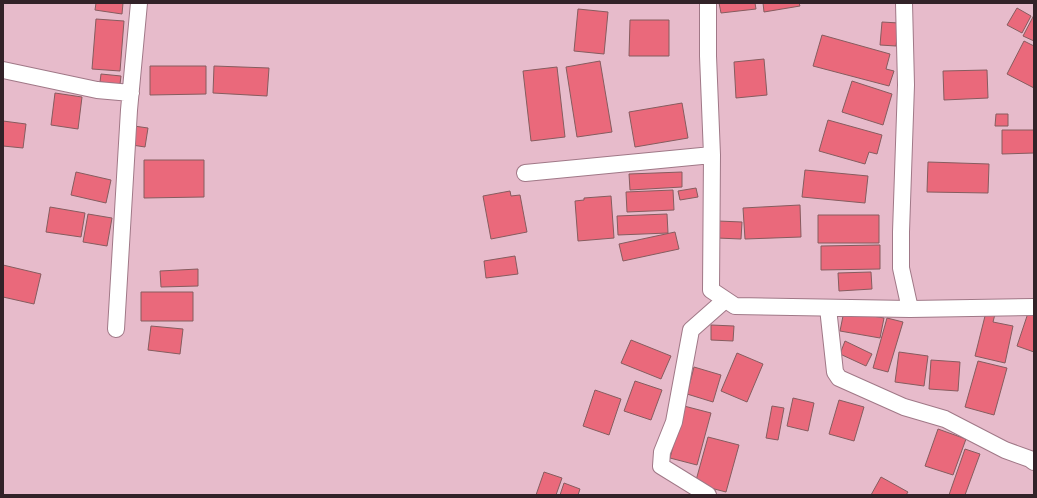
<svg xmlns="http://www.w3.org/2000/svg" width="1037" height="498" font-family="'DM Sans',sans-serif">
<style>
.building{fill:#ea697b;stroke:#865c5f}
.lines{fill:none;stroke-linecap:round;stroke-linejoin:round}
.minor-casing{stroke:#a07887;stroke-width:18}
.minor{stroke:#fff;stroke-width:16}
</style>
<rect width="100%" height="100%" fill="#e7bbcb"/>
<path class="building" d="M 96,3 L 123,3 L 122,14 L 95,10 Z
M 719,3 L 755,3 L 756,9 L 721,13 Z
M 763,3 L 799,3 L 800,6 L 764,12 Z
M 1017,8 L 1031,16 L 1022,33 L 1007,25 Z
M 578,9 L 608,12 L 604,54 L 574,51 Z
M 1034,15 L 1034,41 L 1023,36 Z
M 96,19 L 124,21 L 120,71 L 92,69 Z
M 630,20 L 669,20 L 669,56 L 629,56 Z
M 882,22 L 899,23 L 896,46 L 880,45 Z
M 822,35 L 890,54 L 886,69 L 894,71 L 889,86 L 813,66 Z
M 1024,41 L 1034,46 L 1034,88 L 1007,74 Z
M 764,59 L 767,95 L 736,98 L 734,62 Z
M 600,61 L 612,132 L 577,137 L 566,67 Z
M 150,66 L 206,66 L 206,94 L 150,95 Z
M 214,66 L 269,68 L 267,96 L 213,93 Z
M 557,67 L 565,137 L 531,141 L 523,71 Z
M 987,70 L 988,98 L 944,100 L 943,71 Z
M 101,74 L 121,76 L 120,84 L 100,82 Z
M 852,81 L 892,94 L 883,125 L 842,112 Z
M 55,93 L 82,97 L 78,129 L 51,125 Z
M 682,103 L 688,138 L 635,147 L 629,112 Z
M 996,114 L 1008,114 L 1008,126 L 995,126 Z
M 828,120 L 882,135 L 877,154 L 869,152 L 865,164 L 819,151 Z
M 3,121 L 26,124 L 23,148 L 3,146 Z
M 134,126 L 148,128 L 145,147 L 132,145 Z
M 1002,130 L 1034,130 L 1034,153 L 1002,154 Z
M 144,160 L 204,160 L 204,197 L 144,198 Z
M 928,162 L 989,164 L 988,193 L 927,192 Z
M 805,170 L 868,176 L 865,203 L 802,197 Z
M 76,172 L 111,180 L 106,203 L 71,195 Z
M 682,172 L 682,187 L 630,190 L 629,174 Z
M 696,188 L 698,197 L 680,200 L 678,191 Z
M 673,190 L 674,210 L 627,212 L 626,192 Z
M 510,191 L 511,196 L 520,195 L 527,232 L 491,239 L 483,196 Z
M 611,196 L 614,238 L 578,241 L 575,201 L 584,200 L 584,198 Z
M 800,205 L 801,237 L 745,239 L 743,208 Z
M 50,207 L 85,213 L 81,237 L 46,232 Z
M 88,214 L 112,218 L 107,246 L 83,242 Z
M 667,214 L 668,233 L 618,235 L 617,216 Z
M 818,215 L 879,215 L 879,243 L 818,243 Z
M 718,221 L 742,222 L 741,239 L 717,238 Z
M 675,232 L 679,249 L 623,261 L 619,244 Z
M 880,245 L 880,269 L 821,270 L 821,246 Z
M 515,256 L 518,274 L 486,278 L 484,261 Z
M 3,265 L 41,274 L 34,304 L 3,297 Z
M 198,269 L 198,286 L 161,287 L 160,271 Z
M 871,272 L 872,289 L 839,291 L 838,273 Z
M 141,292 L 193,292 L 193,321 L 141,321 Z
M 844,311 L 884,318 L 880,338 L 840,331 Z
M 986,312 L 995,314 L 993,322 L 1013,326 L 1005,363 L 975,356 Z
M 1028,313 L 1034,315 L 1034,352 L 1017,346 Z
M 887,318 L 903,322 L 888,372 L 873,368 Z
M 711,325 L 734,326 L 733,341 L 711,340 Z
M 151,326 L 183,329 L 180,354 L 148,350 Z
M 631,340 L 671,356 L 661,379 L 621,363 Z
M 845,341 L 872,354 L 866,366 L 840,354 Z
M 899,352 L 928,356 L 924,386 L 895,382 Z
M 737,353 L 763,364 L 747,402 L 721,391 Z
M 931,360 L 960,362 L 958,391 L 929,389 Z
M 978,361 L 1007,368 L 994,415 L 965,407 Z
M 694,367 L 721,375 L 713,402 L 687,394 Z
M 635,381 L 662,390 L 651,420 L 624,411 Z
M 595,390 L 621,399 L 609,435 L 583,426 Z
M 793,398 L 814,403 L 808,431 L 787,426 Z
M 839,400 L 864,407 L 854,441 L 829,434 Z
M 684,406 L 711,413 L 697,465 L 670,458 Z
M 772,406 L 784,408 L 778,440 L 766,438 Z
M 938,429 L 966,439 L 953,475 L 925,466 Z
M 708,437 L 739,445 L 726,492 L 695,484 Z
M 965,449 L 980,454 L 965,495 L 949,495 Z
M 544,472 L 562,478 L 556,495 L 536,495 Z
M 881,477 L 908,492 L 906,495 L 871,495 Z
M 564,483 L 580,489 L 578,495 L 560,495 Z"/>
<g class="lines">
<g class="minor-casing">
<path id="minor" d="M 708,3 L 708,56 L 712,155 L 711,290 L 735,306 L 910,309 L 1034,307
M 904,3 L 906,85 L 901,232 L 901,268 L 910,309
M 3,70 L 97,90 L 131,93
M 525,173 L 712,155
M 828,308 L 835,372 L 839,378 L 904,407 L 945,419 L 1005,450 L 1030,459 L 1034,462
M 116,329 L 129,110 L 139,3
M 708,495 L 661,466 L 662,452 L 674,422 L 691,330 L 725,300"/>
</g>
<use href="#minor" class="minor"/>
</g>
<rect width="1037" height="498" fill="none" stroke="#322228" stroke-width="8"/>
</svg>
